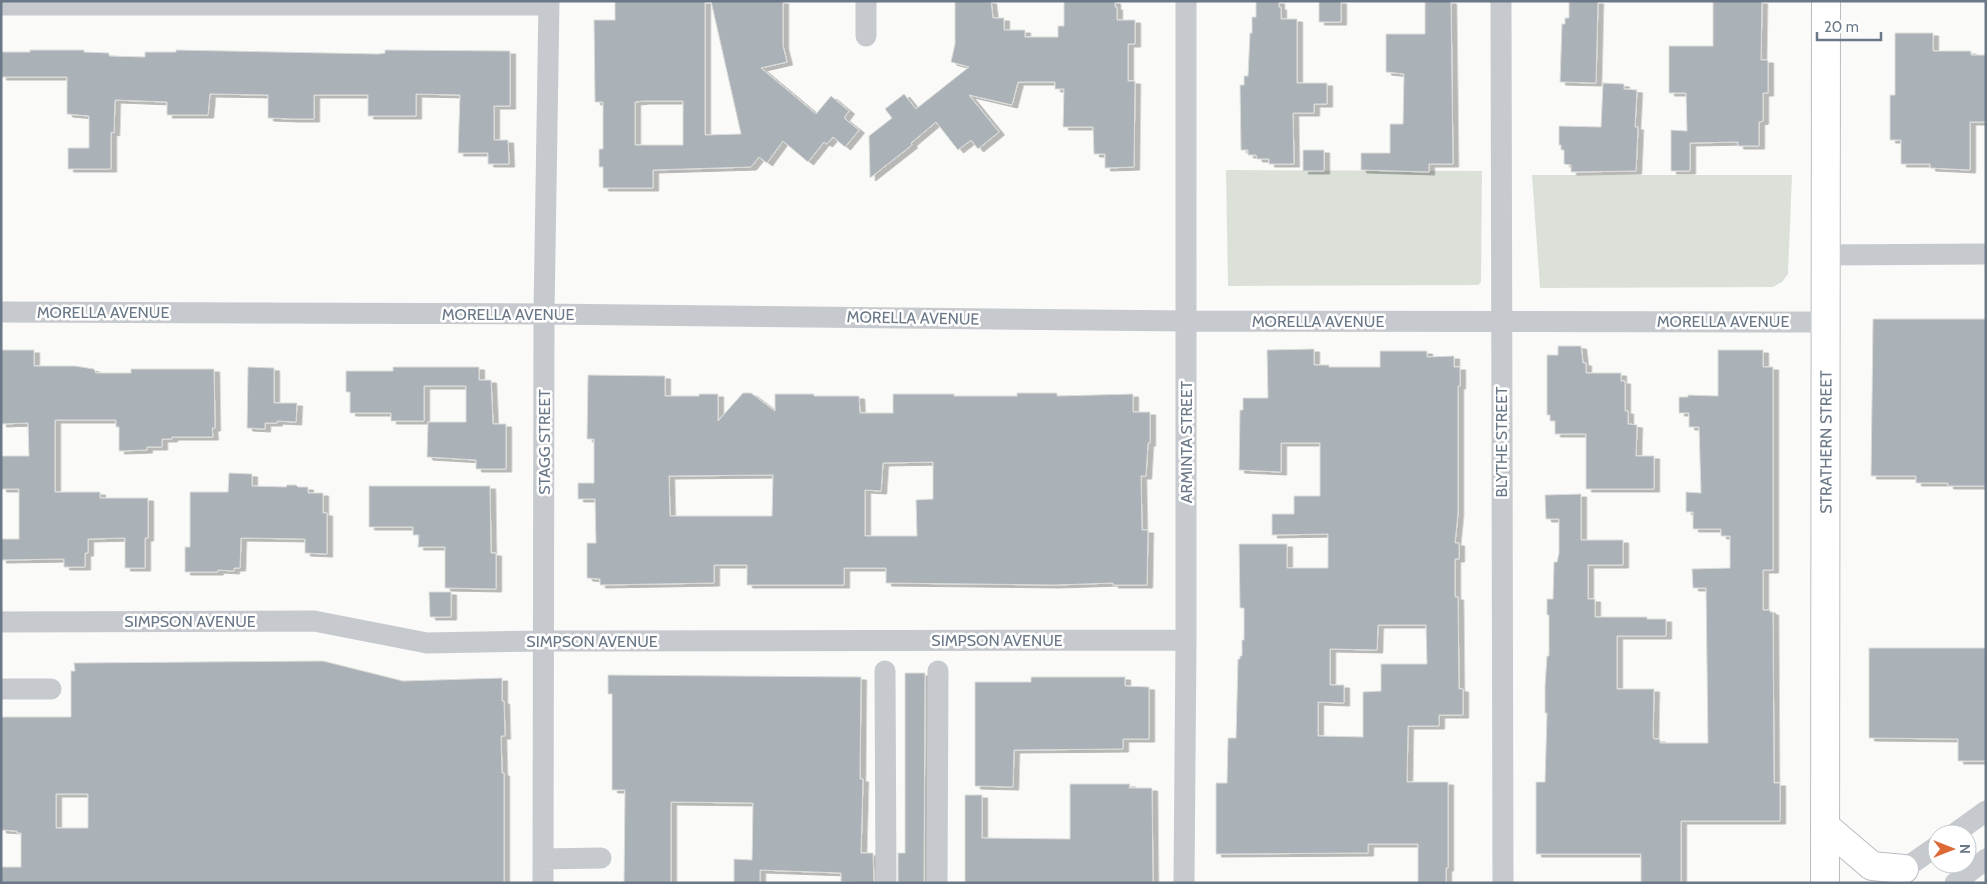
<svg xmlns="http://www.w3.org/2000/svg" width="1987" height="884" font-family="Cabin,sans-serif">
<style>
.green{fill:#dbe1d9}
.building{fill:#aab2b8;stroke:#dcdcda;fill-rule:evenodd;filter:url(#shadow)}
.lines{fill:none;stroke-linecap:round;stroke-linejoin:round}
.major-casing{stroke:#b9bdc1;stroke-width:30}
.minor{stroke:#c6c9cd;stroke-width:21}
.major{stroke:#fff;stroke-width:28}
.labels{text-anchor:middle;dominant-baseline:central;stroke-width:5;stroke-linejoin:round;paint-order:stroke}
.street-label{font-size:16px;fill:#6a7887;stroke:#fff}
</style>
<defs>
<filter id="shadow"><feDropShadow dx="5.5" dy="3" stdDeviation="0" flood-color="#0004"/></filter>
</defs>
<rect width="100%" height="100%" fill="#fafaf8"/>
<path class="green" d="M 1226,170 L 1482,171 L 1481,282 L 1478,285 L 1228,286 Z
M 1532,175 L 1792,175 L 1788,274 L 1782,282 L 1773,287 L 1540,288 Z"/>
<path class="building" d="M 615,1 L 705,1 L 705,135 L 741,134 L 711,1 L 783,1 L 783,46 L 787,62 L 761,68 L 816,114 L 831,96 L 849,111 L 844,118 L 859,130 L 845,147 L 833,137 L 827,144 L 824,142 L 808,162 L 783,141 L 767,163 L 759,157 L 751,167 L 653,170 L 653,188 L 603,188 L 603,167 L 599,167 L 599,149 L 603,149 L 603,102 L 595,102 L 594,20 L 615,20 ZM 644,101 L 683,101 L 683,145 L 635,145 L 635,102 Z
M 955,1 L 991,1 L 993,18 L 1004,18 L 1004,30 L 1025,30 L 1025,37 L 1058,37 L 1058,26 L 1064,26 L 1064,1 L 1115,1 L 1115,7 L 1117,7 L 1117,20 L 1135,20 L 1135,44 L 1128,44 L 1128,81 L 1135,81 L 1134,167 L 1105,168 L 1105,154 L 1094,154 L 1093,127 L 1063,127 L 1064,89 L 1055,89 L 1055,82 L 1018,82 L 1012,105 L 969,95 L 999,132 L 978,149 L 971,140 L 958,150 L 936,122 L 911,143 L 912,145 L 870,178 L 869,136 L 892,118 L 885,109 L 904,94 L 916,109 L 969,67 L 951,62 L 955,44 Z
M 1256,1 L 1279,1 L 1279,7 L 1281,7 L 1281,19 L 1297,19 L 1297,83 L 1327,83 L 1327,104 L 1314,104 L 1314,113 L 1293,113 L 1294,164 L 1269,164 L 1269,159 L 1257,159 L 1256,155 L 1248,155 L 1248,150 L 1241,150 L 1240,85 L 1244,85 L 1244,76 L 1248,76 L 1250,33 L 1252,33 L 1252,17 L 1256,17 Z
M 1319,1 L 1341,1 L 1341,22 L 1319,22 Z
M 1425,1 L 1451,1 L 1453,164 L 1429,164 L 1429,172 L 1361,170 L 1361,153 L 1390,153 L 1390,124 L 1403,124 L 1404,74 L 1386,72 L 1386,34 L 1425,34 Z
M 1569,1 L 1598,1 L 1596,83 L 1560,82 L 1562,24 L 1565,24 L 1565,18 L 1569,18 Z
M 1713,1 L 1762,1 L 1761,60 L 1768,60 L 1768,93 L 1763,93 L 1763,121 L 1759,122 L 1759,146 L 1738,146 L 1738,142 L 1690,143 L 1690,171 L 1671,171 L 1671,130 L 1687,131 L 1686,93 L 1669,93 L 1669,46 L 1713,46 Z
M 1895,33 L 1933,33 L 1933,51 L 1971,51 L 1971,55 L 1986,55 L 1986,122 L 1970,122 L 1970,170 L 1930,168 L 1930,164 L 1901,164 L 1901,140 L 1890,140 L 1890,95 L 1895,95 Z
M 30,50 L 84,50 L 84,52 L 109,53 L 109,56 L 145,57 L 145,52 L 176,52 L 176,50 L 378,54 L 385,53 L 385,50 L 510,51 L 510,106 L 494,106 L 494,140 L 508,140 L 509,164 L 488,164 L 488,153 L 458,153 L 460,95 L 416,94 L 416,116 L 368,116 L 368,95 L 314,95 L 314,119 L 294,119 L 268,118 L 268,95 L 210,94 L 208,115 L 167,115 L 167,102 L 115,100 L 114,133 L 111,132 L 111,169 L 68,169 L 68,148 L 89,148 L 89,116 L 67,114 L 67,77 L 1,77 L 1,52 L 30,52 Z
M 1603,83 L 1624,84 L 1624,89 L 1637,90 L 1635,127 L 1638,127 L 1636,171 L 1571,172 L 1571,165 L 1564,164 L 1564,150 L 1561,150 L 1561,145 L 1559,145 L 1559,126 L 1601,127 Z
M 1303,150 L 1324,150 L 1324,171 L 1303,171 Z
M 1873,319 L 1986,319 L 1986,486 L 1948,486 L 1948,483 L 1916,483 L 1916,476 L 1871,476 Z
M 1558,346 L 1581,346 L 1583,363 L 1586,363 L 1586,373 L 1621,373 L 1621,381 L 1625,381 L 1625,411 L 1628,411 L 1628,424 L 1637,425 L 1636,456 L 1654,456 L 1654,489 L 1586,489 L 1586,434 L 1555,434 L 1555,421 L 1550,421 L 1550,415 L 1547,415 L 1547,355 L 1558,355 Z
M 1314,349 L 1314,365 L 1329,365 L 1329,367 L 1380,367 L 1380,351 L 1427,351 L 1427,357 L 1454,356 L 1454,367 L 1460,367 L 1460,386 L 1458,386 L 1458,513 L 1455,543 L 1459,543 L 1459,559 L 1455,559 L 1455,597 L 1458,597 L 1459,689 L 1463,689 L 1463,715 L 1439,715 L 1439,726 L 1408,726 L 1407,782 L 1448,782 L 1448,868 L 1446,868 L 1446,883 L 1418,883 L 1418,844 L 1368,844 L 1368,853 L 1216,854 L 1216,783 L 1227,783 L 1228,738 L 1236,738 L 1238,659 L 1240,659 L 1240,656 L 1242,656 L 1242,640 L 1244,640 L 1244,608 L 1240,608 L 1239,544 L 1287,544 L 1287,568 L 1328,568 L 1328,534 L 1272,535 L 1272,514 L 1294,514 L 1294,496 L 1320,496 L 1320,443 L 1281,443 L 1281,472 L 1239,470 L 1240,410 L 1243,410 L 1243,398 L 1268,398 L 1267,350 ZM 1378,625 L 1426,625 L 1427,664 L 1381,664 L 1381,691 L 1363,692 L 1363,737 L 1318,736 L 1318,702 L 1344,703 L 1344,685 L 1330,685 L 1330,649 L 1377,650 Z
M 1,350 L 34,350 L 34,366 L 75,366 L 94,369 L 96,373 L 131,373 L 131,369 L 214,369 L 215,428 L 212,428 L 213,437 L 172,437 L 172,439 L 162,439 L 162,447 L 147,447 L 147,450 L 119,451 L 119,427 L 116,427 L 116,420 L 55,420 L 55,492 L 100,492 L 100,498 L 148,498 L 148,538 L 145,538 L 145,568 L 125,568 L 125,538 L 88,539 L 88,553 L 85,553 L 85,567 L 64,567 L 64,559 L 1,560 L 1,539 L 19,539 L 19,489 L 1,489 L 1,456 L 29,456 L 28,423 L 1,424 Z
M 1718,350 L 1763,350 L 1763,367 L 1773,367 L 1773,570 L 1763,570 L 1763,610 L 1770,610 L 1770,612 L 1773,612 L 1774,783 L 1780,783 L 1780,821 L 1681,821 L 1681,883 L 1641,883 L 1641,854 L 1536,854 L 1536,782 L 1545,782 L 1547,713 L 1545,713 L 1545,686 L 1547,656 L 1549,656 L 1549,615 L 1547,615 L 1547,599 L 1553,599 L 1554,562 L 1557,562 L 1559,553 L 1559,519 L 1546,519 L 1545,495 L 1581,494 L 1581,540 L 1623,540 L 1623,565 L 1588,565 L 1588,599 L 1595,599 L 1595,617 L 1647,617 L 1647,619 L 1666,619 L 1666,636 L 1617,636 L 1617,689 L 1654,689 L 1653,737 L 1654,739 L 1660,739 L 1660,743 L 1708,743 L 1706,588 L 1693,588 L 1692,569 L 1730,568 L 1730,536 L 1721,536 L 1721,529 L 1693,529 L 1693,512 L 1686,512 L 1686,492 L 1701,493 L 1699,427 L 1689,427 L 1689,413 L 1679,413 L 1679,397 L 1688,397 L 1688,395 L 1718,396 Z
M 248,367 L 274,368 L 274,403 L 297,403 L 296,422 L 277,421 L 277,423 L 265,423 L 265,429 L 247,428 Z
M 393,367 L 479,367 L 479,380 L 491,380 L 493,424 L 506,424 L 506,469 L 476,469 L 476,460 L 427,457 L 428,422 L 466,422 L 466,386 L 424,386 L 424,421 L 391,421 L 391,413 L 350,413 L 350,392 L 346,392 L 346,371 L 393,371 Z
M 588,375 L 665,376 L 665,396 L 699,396 L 699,394 L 718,394 L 718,421 L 743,393 L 751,393 L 775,411 L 775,394 L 814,394 L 814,396 L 859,396 L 860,413 L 893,413 L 893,394 L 954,394 L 954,396 L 1017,396 L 1017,393 L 1057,393 L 1057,396 L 1133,394 L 1133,412 L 1150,412 L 1150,443 L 1148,443 L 1146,476 L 1141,476 L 1142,530 L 1148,530 L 1147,585 L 1113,585 L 1113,583 L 1055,585 L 886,583 L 886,568 L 844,568 L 844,585 L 747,585 L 747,565 L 714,565 L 714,583 L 600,585 L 600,579 L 587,578 L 587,543 L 596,543 L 595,499 L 578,499 L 578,483 L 594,483 L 594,439 L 587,439 ZM 933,462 L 933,499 L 916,500 L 917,536 L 865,536 L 865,490 L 881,491 L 883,463 ZM 773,475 L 772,516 L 670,516 L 669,476 Z
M 229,473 L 252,474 L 252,486 L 286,487 L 287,485 L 296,485 L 298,487 L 308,487 L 308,493 L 323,493 L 323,513 L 327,513 L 327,554 L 305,553 L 305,539 L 241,538 L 240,568 L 234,568 L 234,571 L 218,570 L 218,572 L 185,572 L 185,547 L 190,547 L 190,492 L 228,492 Z
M 369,486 L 490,486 L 491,553 L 496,553 L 496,589 L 445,588 L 445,547 L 418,547 L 419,535 L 413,535 L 413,527 L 369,527 Z
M 429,592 L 451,592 L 451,617 L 430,617 Z
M 1869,648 L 1986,648 L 1986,761 L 1958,761 L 1958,739 L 1869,738 Z
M 323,661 L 403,681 L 502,678 L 502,701 L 504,701 L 505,736 L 501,736 L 502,773 L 504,773 L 504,883 L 1,883 L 1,867 L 21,867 L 21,833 L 17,833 L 17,831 L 1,830 L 1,717 L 71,717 L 71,671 L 75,671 L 74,663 ZM 56,794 L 88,794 L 88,828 L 56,828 Z
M 905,673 L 925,673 L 924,883 L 898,883 L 898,853 L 905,853 Z
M 608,675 L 861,677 L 860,779 L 863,779 L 861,853 L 873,853 L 874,883 L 841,882 L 841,873 L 760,870 L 760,883 L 734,883 L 734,859 L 752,860 L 753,803 L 671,802 L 671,883 L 624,883 L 625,790 L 612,790 L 612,694 L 608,694 Z
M 1031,677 L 1125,677 L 1125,686 L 1149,687 L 1149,739 L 1123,739 L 1123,749 L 1014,750 L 1013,787 L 975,786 L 975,682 L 1031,682 Z
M 1070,784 L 1130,784 L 1129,788 L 1152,788 L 1153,883 L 965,883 L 965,795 L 982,795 L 982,838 L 1070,839 Z"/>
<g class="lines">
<g class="major-casing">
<g id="major">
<path d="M 1825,826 L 1872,866 L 1904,869"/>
<path id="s1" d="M 1825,883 L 1826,1"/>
</g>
</g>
<path class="minor" d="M 866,1 L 866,36
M 1501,1 L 1503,883
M 1,5 L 549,5
M 1825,255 L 1986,254
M 1,312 L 544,314 L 1186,321 L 1825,322
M 1,622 L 314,621 L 427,643 L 544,641 L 1186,640
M 885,671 L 886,883
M 1,689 L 51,689
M 1954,834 L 1986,811
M 543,859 L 601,858
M 543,883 L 544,314 L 549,1
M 937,883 L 938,671
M 1184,883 L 1186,640 L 1186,1
M 1891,883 L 1904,869 L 1937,846
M 1955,883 L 1986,859"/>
<use href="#major" class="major"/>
</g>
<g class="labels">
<g class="street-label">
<text x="103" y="312">MORELLA AVENUE</text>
<text x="508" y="314">MORELLA AVENUE</text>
<text transform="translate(913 318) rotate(1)">MORELLA AVENUE</text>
<text x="1318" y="321">MORELLA AVENUE</text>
<text x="1723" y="321">MORELLA AVENUE</text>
<text transform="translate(544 442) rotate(-90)">STAGG STREET</text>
<text transform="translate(1186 442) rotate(-90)">ARMINTA STREET</text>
<text transform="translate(1501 442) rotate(-90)">BLYTHE STREET</text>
<text stroke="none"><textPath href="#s1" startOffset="441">STRATHERN STREET</textPath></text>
<text x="190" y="621">SIMPSON AVENUE</text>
<text x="997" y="640">SIMPSON AVENUE</text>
<text x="592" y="641">SIMPSON AVENUE</text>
</g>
</g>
<rect width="1987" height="884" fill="none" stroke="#6a7887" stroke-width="5"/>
<g transform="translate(1952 849) rotate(90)"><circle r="24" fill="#ffffff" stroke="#c3c9cf"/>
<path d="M0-4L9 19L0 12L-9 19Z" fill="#db6a36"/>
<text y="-8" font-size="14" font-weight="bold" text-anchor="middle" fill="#6a7887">N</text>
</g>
<path d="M1817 32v8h64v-8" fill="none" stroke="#6a7887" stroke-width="2.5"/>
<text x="1824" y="32" font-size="15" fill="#6a7887" stroke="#ffffff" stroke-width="4" paint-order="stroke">20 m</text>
</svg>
